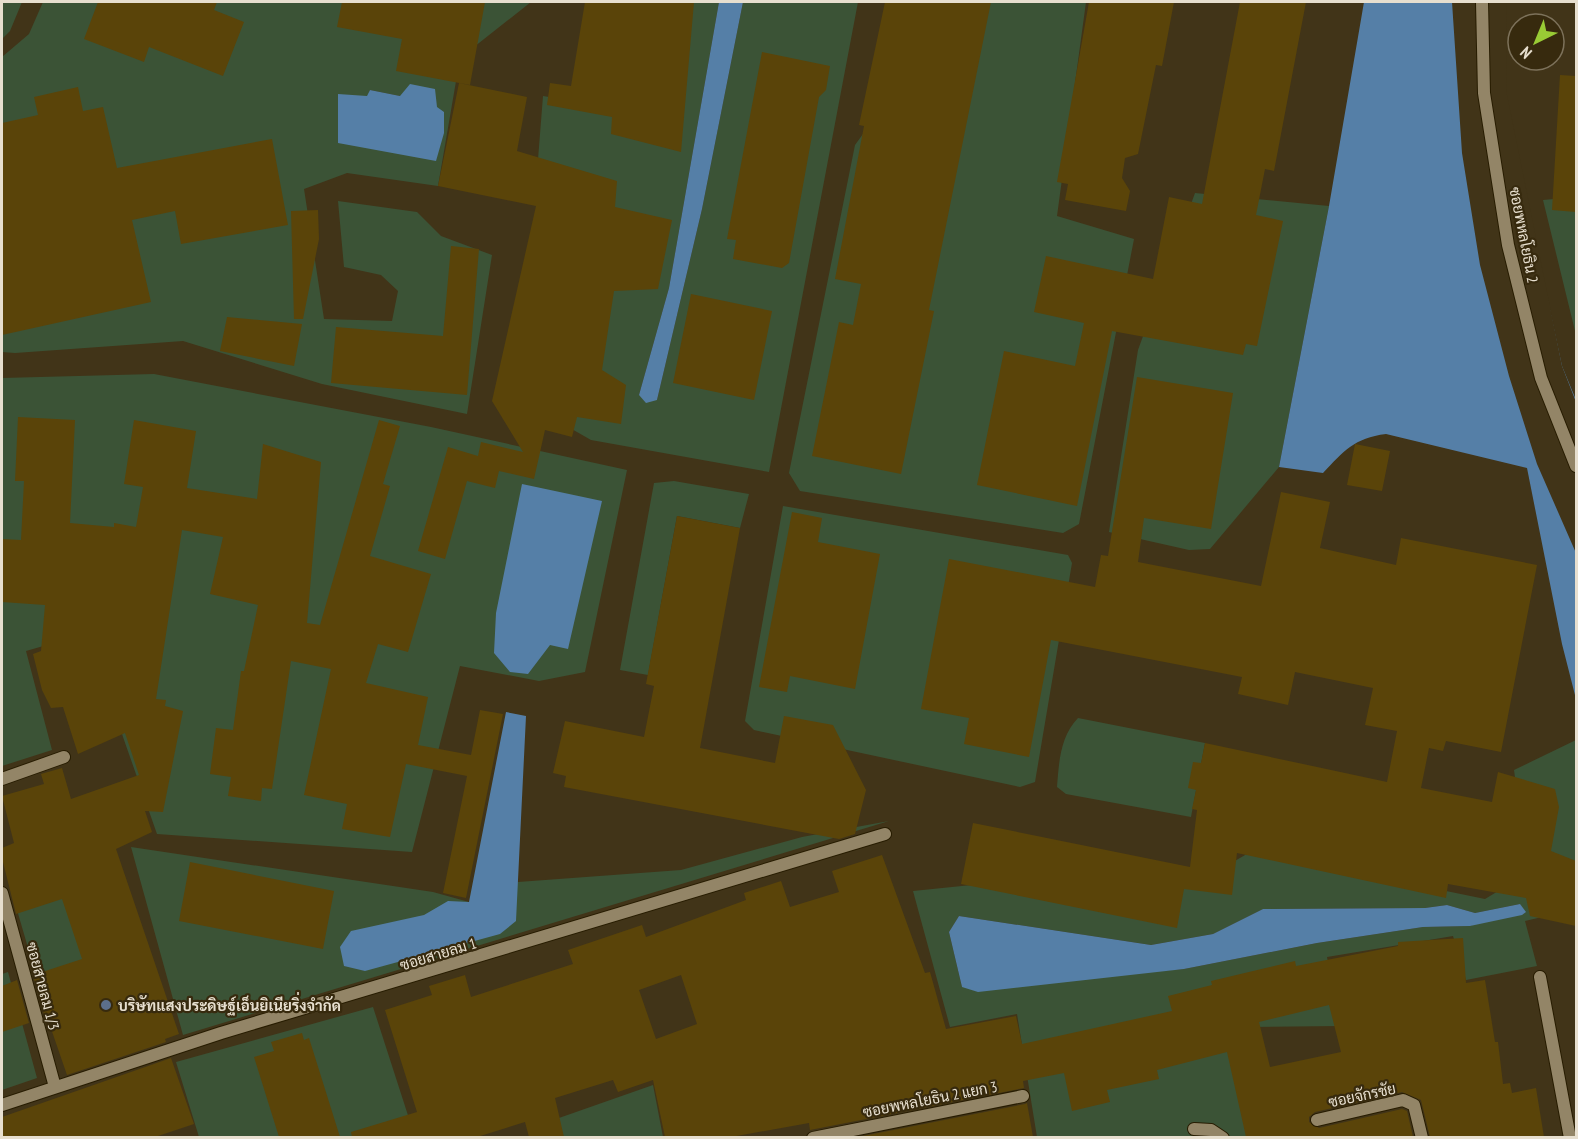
<svg xmlns="http://www.w3.org/2000/svg" width="1578" height="1139" font-family="'PT Sans Narrow',Sarabun,sans-serif">
<style>
.green{fill:#3b5336;fill-rule:evenodd}
.water{fill:#557fa7}
.pier{fill:#413418}
.building{fill:#5a4409;fill-rule:evenodd}
.lines{fill:none;stroke-linecap:round;stroke-linejoin:round}
.minor-casing{stroke:#271c01;stroke-width:14}
.tertiary-casing{stroke:#271c01;stroke-width:14}
.minor{stroke:#938567;stroke-width:12}
.tertiary{stroke:#938567;stroke-width:12}
.service-dot{fill:#5c6f8a;stroke:#372a0e;stroke-width:2}
.labels{text-anchor:middle;dominant-baseline:central;stroke-width:4.5;stroke-linejoin:round;paint-order:stroke}
.street-label{font-size:15px;fill:#e7dfcf;stroke:#372a0e}
.poi-label{font-size:15px;font-weight:bold;fill:#e7dfcf;stroke:#372a0e;text-anchor:start}
</style>
<rect width="100%" height="100%" fill="#413418"/>
<path class="green" d="M 2,2 L 22,2 L 10,31 L 2,39 Z
M 43,2 L 531,2 L 460,58 L 438,186 L 347,173 L 304,189 L 324,319 L 392,321 L 398,291 L 381,275 L 344,267 L 338,201 L 417,212 L 441,236 L 492,255 L 467,414 L 322,384 L 183,341 L 15,353 L 2,352 L 2,57 L 29,34 ZM 370,90 L 400,96 L 338,142 L 368,97 Z
M 634,2 L 719,2 L 669,288 L 639,395 L 657,400 L 702,209 L 743,2 L 858,2 L 769,472 L 591,440 L 570,428 L 537,172 L 543,96 L 615,108 Z
M 983,2 L 1086,2 L 1057,216 L 1134,239 L 1079,524 L 1063,533 L 800,491 L 789,473 L 855,145 L 884,105 L 974,36 Z
M 1195,193 L 1329,206 L 1279,467 L 1210,549 L 1189,550 L 1109,532 L 1138,350 Z
M 1576,197 L 1576,335 L 1543,200 Z
M 154,374 L 431,427 L 627,470 L 585,672 L 539,681 L 460,666 L 412,852 L 157,834 L 123,737 L 92,632 L 26,651 L 52,750 L 2,766 L 2,378 Z
M 674,481 L 749,494 L 740,528 L 677,516 L 648,675 L 620,670 L 654,483 Z
M 783,506 L 1068,555 L 1072,563 L 1035,782 L 1020,787 L 754,730 L 745,721 Z
M 1078,718 L 1205,743 L 1191,817 L 1066,794 L 1057,787 C 1059,762 1060,737 1078,718 Z
M 1576,740 L 1576,909 L 1525,921 L 1537,966 L 1466,980 L 1453,936 L 1327,957 L 1340,1026 L 1250,1027 L 1262,1137 L 1037,1137 L 1017,1014 L 950,1027 L 913,891 L 1051,877 L 1202,880 L 1252,851 L 1485,899 L 1528,873 L 1514,770 ZM 1520,904 L 1470,926 L 1423,927 L 1317,943 L 1184,969 L 962,987 L 949,932 L 959,916 L 1151,945 L 1213,934 L 1263,909 L 1425,908 L 1447,905 L 1475,913 Z
M 889,821 L 183,1035 L 131,847 L 433,892 L 469,902 L 518,882 L 681,870 L 802,837 Z
M 80,892 L 101,963 L 38,982 L 17,910 Z
M 8,972 L 37,1078 L 2,1090 L 2,974 Z
M 373,1007 L 415,1137 L 199,1137 L 176,1062 Z
M 653,1085 L 663,1137 L 543,1137 L 539,1125 Z"/>
<path class="water" d="M 719,2 L 743,2 L 702,209 L 657,400 L 646,403 L 639,395 L 669,288 Z
M 1364,2 L 1505,2 L 1503,90 L 1562,366 L 1576,400 L 1576,699 L 1562,644 L 1527,468 L 1386,434 C 1354,438 1344,451 1323,473 L 1279,467 L 1329,206 Z
M 410,84 L 435,89 L 437,107 L 444,112 L 444,133 L 436,161 L 338,143 L 338,94 L 367,96 L 370,90 L 400,96 Z
M 522,484 L 602,501 L 568,649 L 550,645 L 528,674 L 510,672 L 494,653 L 496,613 Z
M 506,712 L 526,716 L 516,921 L 500,934 L 365,971 L 344,966 L 340,947 L 351,931 L 424,915 L 448,901 L 469,902 Z
M 1520,904 L 1526,912 L 1522,915 L 1470,926 L 1423,927 L 1317,943 L 1184,969 L 978,992 L 962,987 L 949,932 L 959,916 L 1151,945 L 1213,934 L 1263,909 L 1425,908 L 1447,905 L 1475,913 Z"/>
<path class="pier" d="M 1452,2 L 1507,2 L 1506,90 L 1562,366 L 1576,402 L 1576,553 L 1537,464 L 1509,376 L 1480,265 L 1462,153 Z"/>
<path class="building" d="M 98,2 L 217,2 L 214,10 L 244,22 L 223,76 L 149,47 L 144,62 L 84,39 Z
M 342,2 L 485,2 L 470,85 L 396,71 L 402,39 L 337,27 Z
M 585,2 L 694,2 L 681,152 L 611,134 L 612,117 L 547,105 L 550,83 L 571,86 Z
M 885,2 L 991,2 L 929,310 L 934,311 L 901,474 L 812,456 L 839,322 L 853,325 L 861,284 L 835,279 L 864,126 L 859,125 Z
M 1089,2 L 1174,2 L 1162,66 L 1156,65 L 1138,154 L 1125,158 L 1122,178 L 1130,191 L 1126,211 L 1065,200 L 1068,184 L 1057,182 Z
M 1240,2 L 1306,2 L 1274,171 L 1265,169 L 1256,215 L 1283,221 L 1257,346 L 1246,344 L 1243,355 L 1112,331 L 1077,506 L 977,485 L 1004,351 L 1075,366 L 1084,323 L 1034,312 L 1046,256 L 1153,279 L 1169,197 L 1202,204 Z
M 762,52 L 830,66 L 826,90 L 819,97 L 789,263 L 782,268 L 733,259 L 736,240 L 727,239 Z
M 1560,75 L 1576,76 L 1576,212 L 1552,210 Z
M 459,83 L 527,97 L 517,151 L 617,181 L 615,207 L 672,220 L 658,289 L 614,291 L 602,370 L 626,385 L 621,424 L 577,417 L 572,437 L 545,430 L 534,479 L 499,471 L 495,488 L 467,481 L 445,559 L 418,551 L 448,447 L 478,456 L 481,442 L 523,452 L 492,401 L 536,206 L 438,186 Z
M 78,87 L 83,111 L 103,107 L 117,168 L 272,139 L 288,225 L 181,244 L 175,211 L 132,220 L 151,302 L 2,335 L 2,123 L 38,115 L 34,97 Z
M 318,210 L 319,239 L 303,319 L 294,319 L 291,211 Z
M 451,246 L 479,249 L 467,395 L 331,383 L 336,327 L 443,336 Z
M 691,294 L 772,311 L 754,400 L 673,383 Z
M 227,317 L 302,324 L 294,366 L 220,351 Z
M 1137,377 L 1233,393 L 1211,529 L 1144,518 L 1138,562 L 1261,586 L 1281,492 L 1330,502 L 1320,548 L 1396,565 L 1401,538 L 1537,565 L 1501,752 L 1446,741 L 1443,751 L 1429,748 L 1421,788 L 1492,802 L 1498,772 L 1555,789 L 1559,807 L 1551,851 L 1576,861 L 1576,926 L 1530,916 L 1526,898 L 1448,884 L 1446,898 L 1237,853 L 1232,895 L 1184,889 L 1177,928 L 961,884 L 973,823 L 1190,867 L 1197,810 L 1192,809 L 1196,790 L 1188,788 L 1193,762 L 1201,763 L 1205,743 L 1387,782 L 1397,731 L 1365,725 L 1373,688 L 1295,672 L 1288,705 L 1238,694 L 1242,677 L 1051,640 L 1029,757 L 964,744 L 969,718 L 921,709 L 949,559 L 1095,587 L 1101,555 L 1108,556 Z
M 18,417 L 75,420 L 70,523 L 114,527 L 114,523 L 136,527 L 143,487 L 124,484 L 134,420 L 196,431 L 187,488 L 257,499 L 263,444 L 321,462 L 307,623 L 320,625 L 379,420 L 400,426 L 383,484 L 390,486 L 370,556 L 431,574 L 408,652 L 378,644 L 366,683 L 428,697 L 418,745 L 471,755 L 480,710 L 503,714 L 466,898 L 443,893 L 467,776 L 406,764 L 390,837 L 342,829 L 347,804 L 304,795 L 331,669 L 291,661 L 272,789 L 262,788 L 261,801 L 228,796 L 231,777 L 210,774 L 216,728 L 233,730 L 241,671 L 244,671 L 258,605 L 210,594 L 223,537 L 182,530 L 156,699 L 166,700 L 165,706 L 183,711 L 163,812 L 145,811 L 152,832 L 116,849 L 179,1034 L 165,1039 L 166,1042 L 67,1075 L 47,1017 L 45,1018 L 33,975 L 82,959 L 62,899 L 16,914 L 2,858 L 2,848 L 14,843 L 2,796 L 44,784 L 41,774 L 62,768 L 71,799 L 139,775 L 125,733 L 78,754 L 63,707 L 51,708 L 42,690 L 33,654 L 41,651 L 45,605 L 2,602 L 2,539 L 21,540 L 24,481 L 15,481 Z
M 1355,444 L 1390,451 L 1382,491 L 1347,485 Z
M 792,512 L 822,518 L 818,542 L 880,554 L 855,689 L 790,676 L 787,692 L 759,687 Z
M 677,516 L 740,528 L 700,748 L 775,763 L 784,716 L 833,725 L 866,790 L 855,834 L 839,839 L 564,787 L 566,776 L 553,773 L 565,721 L 644,737 L 654,686 L 646,684 Z
M 882,855 L 925,973 L 930,972 L 946,1029 L 1016,1016 L 1022,1044 L 1172,1011 L 1168,996 L 1212,985 L 1211,981 L 1295,961 L 1296,966 L 1398,946 L 1398,942 L 1463,938 L 1466,983 L 1485,980 L 1495,1042 L 1498,1042 L 1503,1084 L 1510,1083 L 1512,1093 L 1536,1088 L 1544,1137 L 1430,1137 L 1421,1100 L 1402,1092 L 1315,1112 L 1309,1117 L 1309,1122 L 1319,1128 L 1402,1109 L 1407,1111 L 1413,1137 L 1246,1137 L 1227,1052 L 1157,1070 L 1159,1079 L 1107,1090 L 1110,1102 L 1072,1111 L 1064,1073 L 1023,1081 L 1024,1088 L 810,1130 L 809,1123 L 731,1137 L 665,1137 L 653,1080 L 618,1092 L 613,1080 L 555,1098 L 564,1137 L 529,1137 L 525,1122 L 477,1137 L 352,1137 L 351,1132 L 417,1112 L 385,1010 L 432,995 L 429,986 L 465,975 L 471,997 L 573,964 L 568,950 L 642,925 L 646,937 L 746,900 L 744,893 L 781,881 L 790,907 L 839,892 L 832,871 ZM 681,975 L 697,1024 L 656,1039 L 639,990 ZM 1329,1005 L 1341,1052 L 1270,1067 L 1259,1022 Z
M 190,862 L 334,891 L 323,949 L 179,921 Z
M 17,980 L 29,1023 L 2,1032 L 2,986 Z
M 302,1033 L 304,1040 L 309,1038 L 340,1137 L 279,1137 L 254,1057 L 274,1051 L 271,1042 Z
M 171,1058 L 194,1124 L 155,1137 L 2,1137 L 2,1117 Z
M 1027,1103 L 1033,1137 L 858,1137 L 1025,1104 Z"/>
<g class="lines">
<g class="minor-casing">
<path id="minor" d="M 2,779 L 64,757
M 2,893 L 55,1087
M 1540,977 L 1570,1138
M 2,1105 L 221,1033 L 885,834
M 1317,1120 L 1403,1100 L 1414,1105 L 1422,1138
M 1194,1129 L 1211,1130 L 1223,1138
M 813,1138 L 1023,1096"/>
</g>
<g class="tertiary-casing">
<path id="tertiary" d="M 1482,2 L 1484,93 L 1508,245 L 1541,378 L 1576,466"/>
</g>
<use href="#minor" class="minor"/>
<use href="#tertiary" class="tertiary"/>
</g>
<circle class="service-dot" cx="106" cy="1005" r="6"/>
<g class="labels">
<g class="street-label">
<text transform="translate(1524 235) rotate(79)">ซอยพหลโยธิน 2</text>
<text transform="translate(438 954) rotate(-17)">ซอยสายลม 1</text>
<text transform="translate(43 986) rotate(75)">ซอยสายลม 1/3</text>
<text transform="translate(1362 1095) rotate(-12)">ซอยจักรชัย</text>
<text transform="translate(930 1099) rotate(-11)">ซอยพหลโยธิน 2 แยก 3</text>
</g>
<g class="poi-label">
<text x="118" y="1005">บริษัทแสงประดิษฐ์เอ็นยิเนียริ่งจำกัด</text>
</g>
</g>
<rect width="1578" height="1139" fill="none" stroke="#e7dfcf" stroke-width="6"/>
<g transform="translate(1536 42) rotate(223)"><circle r="28" fill="#372a0e" stroke="#7d725b" stroke-width="1.5"/>
<path d="M0-4.5L10 22L0 15L-10 22Z" fill="#99cb35"/>
<text y="-9" font-size="16" font-weight="bold" text-anchor="middle" fill="#e7dfcf">N</text>
</g>
</svg>
